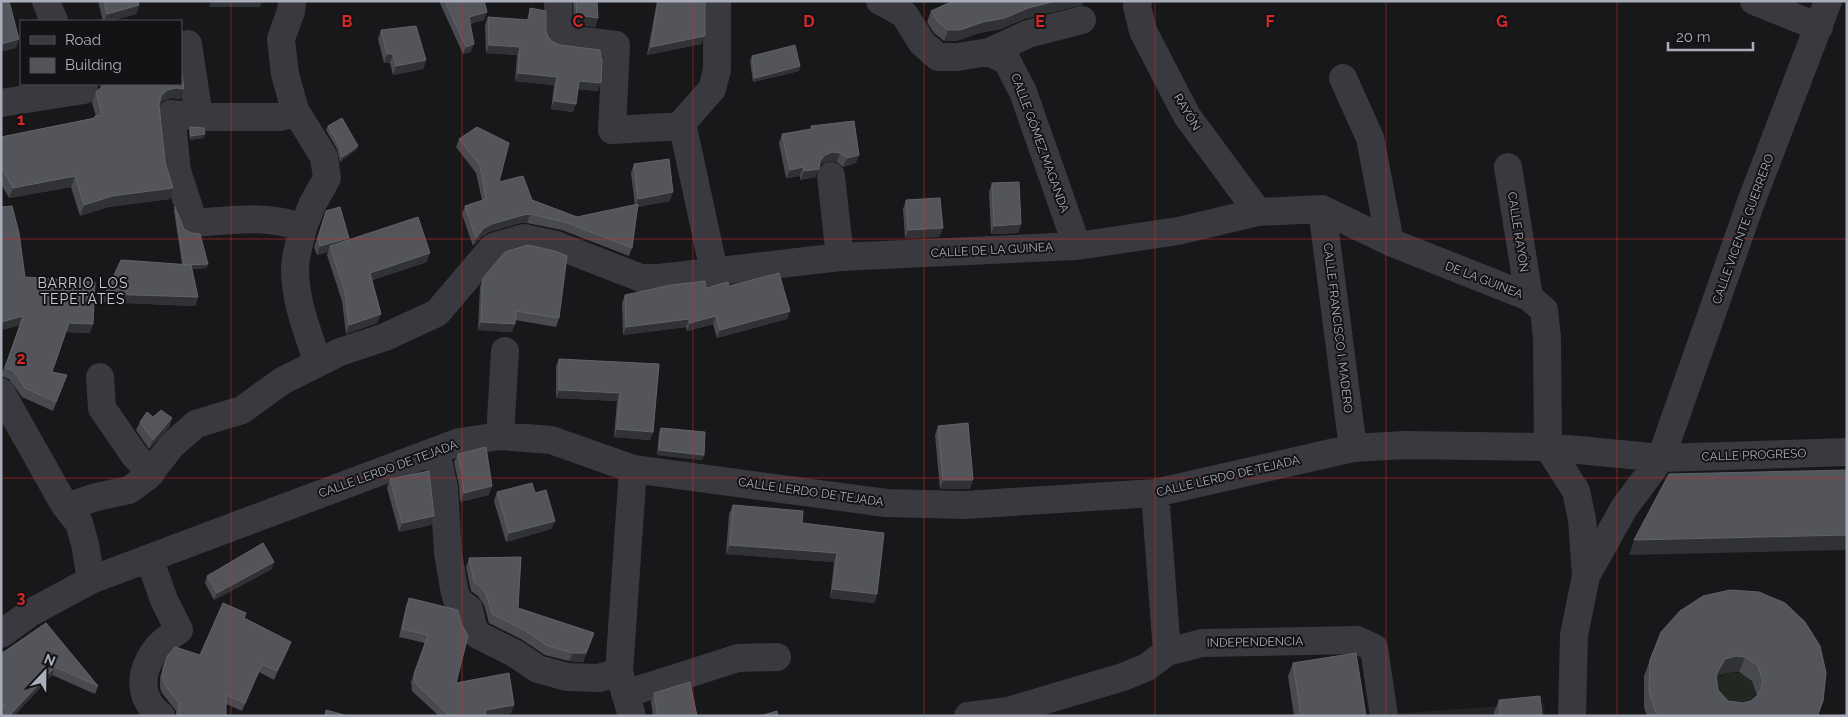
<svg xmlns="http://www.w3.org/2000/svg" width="1848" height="717" font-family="Raleway,sans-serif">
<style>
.built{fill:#242427}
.green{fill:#202821}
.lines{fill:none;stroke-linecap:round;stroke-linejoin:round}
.minor{stroke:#39393f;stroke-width:28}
.wall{fill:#494a4f;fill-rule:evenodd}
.shaded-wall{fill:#313235}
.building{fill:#54555b;stroke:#61636a;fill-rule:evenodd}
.grid{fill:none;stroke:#d62828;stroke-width:1;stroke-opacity:0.55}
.labels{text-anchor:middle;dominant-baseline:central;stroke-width:4;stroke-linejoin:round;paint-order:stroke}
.street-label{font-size:12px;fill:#aaaeba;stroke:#131315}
.neighbourhood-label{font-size:14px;letter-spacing:1px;fill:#cbcdd6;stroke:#131315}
.grid-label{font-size:16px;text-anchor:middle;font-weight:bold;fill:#d62828;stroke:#131315;stroke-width:4;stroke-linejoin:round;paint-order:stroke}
</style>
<rect width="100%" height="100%" fill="#18181a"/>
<path class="built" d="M 1544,703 L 1545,716 L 1390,716 L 1390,714 Z"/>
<path class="green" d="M 1731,672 C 1743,672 1761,682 1756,698 C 1754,704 1749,710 1746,716 L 1710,691 L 1717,678 Z"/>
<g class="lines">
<path class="minor" d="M 46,1 L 54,21
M 558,1 L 559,38 L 616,45 L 612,130 L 683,126
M 880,1 L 904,14 L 922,43 L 938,57 L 957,57 L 989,52 L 1028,34 L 1082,20
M 1138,1 L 1137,6 L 1143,31 L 1187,116 L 1258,212
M 1754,1 L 1819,27
M 188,44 L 199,117 L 171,114 L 177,171 L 194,223 C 231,220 268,214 303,228 L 312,205 L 327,178 L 324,157 L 295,110 L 285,74 L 281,39 L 291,11 L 292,1
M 989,52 L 1007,61 L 1023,92 L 1077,246
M 1343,78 L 1370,138 L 1390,242
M 1,103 L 84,90 L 81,84
M 199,117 L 281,117 L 295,110
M 1508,167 L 1529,297
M 831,176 L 840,257
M 1322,209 L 1353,448
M 303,228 C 300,241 295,256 295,269 C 295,302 308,333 318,363
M 714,271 L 682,123 L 712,89 L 717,70 L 717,1
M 100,377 L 102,408 L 135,456 L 151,473
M 1,392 L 64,504 L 79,523 L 85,544 L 91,580
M 500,436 L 505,351
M 436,451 L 444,488 L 448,553 L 454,588 L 457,600 L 469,609 L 473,627 L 478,635 L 514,653 L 538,669 L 567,677 L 599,678 L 619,672
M 1155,493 L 1167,652
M 67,507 L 96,497 L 129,490 L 147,477 L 172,445 L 196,424 L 242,410 L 282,381 L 340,352 L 385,337 L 437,313 L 493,247 L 524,238 L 556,245 L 641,278 L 659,278 L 840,257 L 1077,246 L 1178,231 L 1258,212 L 1322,209 L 1390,242 L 1529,297 L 1544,310 L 1547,338 L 1548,447 L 1576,491 L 1582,519 L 1586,576 L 1574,635 L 1572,716
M 150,560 L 164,600 L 179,630 C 172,635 163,641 158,647 C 140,669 136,697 161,716
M 1586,576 L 1624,508 L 1661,458 L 1751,202 L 1828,1
M 1,634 L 30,613 L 91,580 L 459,442 L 500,436 L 551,440 L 633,469 L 886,503 L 965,505 L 1155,493 L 1353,448 L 1405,445 L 1548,447 L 1661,458 L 1847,452
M 625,694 L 738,658 L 777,657
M 632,716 L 619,672 L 633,469
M 968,716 L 1008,711 L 1123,677 L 1147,667 L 1167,652 L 1202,643 L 1357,640 L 1374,648 L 1384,716"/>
</g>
<path class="wall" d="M 98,1 L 138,1 L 139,5 L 136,14 L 110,21 L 103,21 Z
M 439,1 L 484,1 L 487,12 L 484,20 L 470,24 L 471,52 L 463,54 Z
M 573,1 L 597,1 L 598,18 L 595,27 L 574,24 Z
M 657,1 L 705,1 L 701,44 L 647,55 Z
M 953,1 L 1084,1 L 1082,5 L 1024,19 L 1001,29 L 979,33 L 956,41 L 944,41 L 934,33 L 927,22 L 931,11 Z
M 530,8 L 546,31 L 548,37 L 598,91 L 578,89 L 573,112 L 551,109 L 554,85 L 515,81 L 517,55 L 486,53 L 485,25 L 488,17 L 527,20 Z
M 381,30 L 426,60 L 423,69 L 393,75 L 390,63 L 384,63 L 378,39 Z
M 752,56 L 800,66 L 799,71 L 753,82 L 750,61 Z
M 102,84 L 181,84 L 181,99 L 172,98 L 163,101 L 159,105 L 170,199 L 108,207 L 80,216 L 71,187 L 9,198 L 1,184 L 1,137 L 94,118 L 95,116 L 96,116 L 92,103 L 96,92 L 100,88 Z
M 328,126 L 358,146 L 356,150 L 340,162 L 337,149 L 326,130 Z
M 811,126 L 856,163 L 843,167 L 837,162 L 829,161 L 821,164 L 819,167 L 815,177 L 800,180 L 800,176 L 786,178 L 779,143 L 782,134 L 810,129 Z
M 190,127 L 204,138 L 190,140 L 189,132 Z
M 459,139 L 499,182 L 532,200 L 577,217 L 635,205 L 631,173 L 634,164 L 670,201 L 637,207 L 632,248 L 629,256 L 562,230 L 527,223 L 520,223 L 489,232 L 481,237 L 473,246 L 462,214 L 465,206 L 482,200 L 476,173 L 456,147 Z
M 992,183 L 1021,224 L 1018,233 L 991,234 L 989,192 Z
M 906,200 L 943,228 L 939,237 L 905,238 L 903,209 Z
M 175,207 L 184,229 L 208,264 L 206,268 L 192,269 L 198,297 L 195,306 L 101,302 L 182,264 L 174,211 Z
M 323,220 L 349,240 L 427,262 L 372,280 L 381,314 L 377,323 L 346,334 L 342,301 L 327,255 L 328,252 L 317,255 L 314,247 Z
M 25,277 L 90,333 L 66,332 L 52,372 L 67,375 L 53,411 L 22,397 L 9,379 L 1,376 L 20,325 L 1,330 Z
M 483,278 L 559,318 L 556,327 L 515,320 L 512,332 L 478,330 L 480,287 Z
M 729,286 L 790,311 L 787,319 L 717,338 L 713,324 L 687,331 L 686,327 L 623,335 L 622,303 L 625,295 Z
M 559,359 L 659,364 L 653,432 L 650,440 L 614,437 L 617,401 L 556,398 L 556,366 Z
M 153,417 L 172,418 L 169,427 L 149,449 L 136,430 L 140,422 Z
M 938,426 L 970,489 L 940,489 L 935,435 Z
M 661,428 L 704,455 L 702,460 L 657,455 L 659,432 Z
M 458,454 L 489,495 L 460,502 L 459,485 L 454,462 Z
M 390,479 L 434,516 L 431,525 L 399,532 L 387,488 Z
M 497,492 L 535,493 L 555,521 L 551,529 L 506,542 L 494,501 Z
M 733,505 L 802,523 L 884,533 L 877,594 L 874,603 L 830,598 L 834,562 L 726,554 L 729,514 Z
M 469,558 L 518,608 L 594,633 L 583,662 L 569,661 L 545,655 L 521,639 L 489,623 L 484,605 L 478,596 L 471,591 L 466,567 Z
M 272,569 L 214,600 L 205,583 L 207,576 Z
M 409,598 L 456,683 L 514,705 L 511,713 L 497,716 L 439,716 L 412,691 L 411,682 L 425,643 L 399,637 L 406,606 Z
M 246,613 L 244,618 L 291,642 L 288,650 L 274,680 L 259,672 L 242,711 L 226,704 L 226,716 L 176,716 L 176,711 L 162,693 L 160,688 L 160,677 L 163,668 L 200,655 Z
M 1805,622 L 1823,701 L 1818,716 L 1647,716 L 1644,707 L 1644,676 L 1650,660 ZM 1731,672 L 1739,672 L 1752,681 L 1757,695 L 1751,701 L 1743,703 L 1728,701 L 1718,690 L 1716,680 L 1719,675 Z
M 46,623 L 98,686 L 95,694 L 52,675 L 14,716 L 1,716 L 1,654 Z
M 1293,663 L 1366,716 L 1294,716 L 1288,676 Z
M 654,693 L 697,716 L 653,716 L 651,702 Z
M 1499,700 L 1542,716 L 1494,716 L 1494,712 Z"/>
<path class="shaded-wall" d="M 211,1 L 262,1 L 260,7 L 209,7 Z
M 1056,1 L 1084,1 L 1082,5 L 1024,19 L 1001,29 L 979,33 L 956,41 L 944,41 L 948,30 L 983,22 L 1028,8 Z
M 139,5 L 136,14 L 110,21 L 104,21 L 107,14 Z
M 487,12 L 484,20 L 466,25 L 469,17 Z
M 577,15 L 598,18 L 595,27 L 574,24 Z
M 705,36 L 701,44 L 647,55 L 651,47 Z
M 19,39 L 16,48 L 1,52 L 1,44 Z
M 474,44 L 471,52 L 463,54 L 466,47 Z
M 489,45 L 520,47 L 517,55 L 486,53 Z
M 387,54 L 393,54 L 390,63 L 384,63 Z
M 426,60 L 423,69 L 393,75 L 396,66 Z
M 800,66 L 799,71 L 753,82 L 755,78 Z
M 518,73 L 557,77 L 554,85 L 515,81 Z
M 579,81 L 601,83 L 598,91 L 576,89 Z
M 176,88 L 184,89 L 181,99 L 172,98 L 163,101 L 157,107 L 161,96 L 167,90 Z
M 554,101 L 576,104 L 573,112 L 551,109 Z
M 205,134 L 204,138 L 190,140 L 191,136 Z
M 358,146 L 356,150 L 340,162 L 342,157 Z
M 832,152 L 840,153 L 837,162 L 829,161 L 821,164 L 817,169 L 819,169 L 815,177 L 800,180 L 804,171 L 820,161 L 825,155 Z
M 859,155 L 856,163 L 843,167 L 847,158 Z
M 803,167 L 800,176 L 786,178 L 790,170 Z
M 75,176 L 71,187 L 9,198 L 13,188 Z
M 173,188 L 170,199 L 108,207 L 80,216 L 84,205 L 112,196 Z
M 673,192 L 670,201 L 635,207 L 638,199 Z
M 530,214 L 527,223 L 520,223 L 489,232 L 481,237 L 473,246 L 476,238 L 484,228 L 492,224 L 523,215 Z
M 1021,224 L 1018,233 L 991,234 L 994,226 Z
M 943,228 L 939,237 L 905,238 L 908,230 Z
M 349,238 L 346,246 L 330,246 L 328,252 L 317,255 L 320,246 Z
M 430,253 L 427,262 L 367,282 L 370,273 Z
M 208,264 L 206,268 L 183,270 L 185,265 Z
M 105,294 L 198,297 L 195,306 L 101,302 Z
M 790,311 L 787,319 L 717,338 L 720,330 Z
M 381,314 L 377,323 L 346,334 L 349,325 Z
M 23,316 L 20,325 L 1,330 L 1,322 Z
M 716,316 L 713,324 L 687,331 L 690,323 Z
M 689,319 L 686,327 L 623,335 L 626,327 Z
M 481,322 L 515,324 L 512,332 L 478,330 Z
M 69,323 L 93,324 L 90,333 L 66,332 Z
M 559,390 L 620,393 L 617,401 L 556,398 Z
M 172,418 L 169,427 L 149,449 L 153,440 Z
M 617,429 L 653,432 L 650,440 L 614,437 Z
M 659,450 L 704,455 L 702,460 L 657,455 Z
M 943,480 L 973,480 L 970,489 L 940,489 Z
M 492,486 L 489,495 L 460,502 L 464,493 Z
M 434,516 L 431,525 L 399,532 L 402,523 Z
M 555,521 L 551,529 L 506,542 L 509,533 Z
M 1847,535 L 1847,550 L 1629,555 L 1634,540 Z
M 730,545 L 837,553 L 834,562 L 726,554 Z
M 274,562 L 272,569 L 214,600 L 217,593 Z
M 833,589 L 877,594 L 874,603 L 830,598 Z
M 291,642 L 288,650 L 274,680 L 277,671 Z
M 573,653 L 586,653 L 583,662 L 569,661 Z
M 1736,656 L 1745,657 L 1739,672 L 1731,672 L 1719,675 L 1710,691 L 1716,675 L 1725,659 Z
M 55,667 L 52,675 L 14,716 L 9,716 Z
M 514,705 L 511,713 L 497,716 L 484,716 L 486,710 Z"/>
<path class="building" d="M 1,1 L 9,1 L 19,39 L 1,44 Z
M 104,1 L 138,1 L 139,5 L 107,14 Z
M 445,1 L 484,1 L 487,12 L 469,17 L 474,44 L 466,47 Z
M 576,1 L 597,1 L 598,18 L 577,15 Z
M 658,1 L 705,1 L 705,36 L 651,47 Z
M 953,1 L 1056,1 L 1028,8 L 1005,18 L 983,22 L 960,30 L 948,30 L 938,22 L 931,11 Z
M 530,8 L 546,11 L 546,31 L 548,37 L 553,42 L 560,45 L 600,50 L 601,58 L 602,58 L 601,83 L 579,81 L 576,104 L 554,101 L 557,77 L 518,73 L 520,47 L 489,45 L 488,17 L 529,20 Z
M 416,26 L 426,60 L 396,66 L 393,54 L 387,54 L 381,30 Z
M 795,45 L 800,66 L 755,78 L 752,56 Z
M 181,67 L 184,89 L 176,88 L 167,90 L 161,96 L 159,105 L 165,162 L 173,188 L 112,196 L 84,205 L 75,176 L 13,188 L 1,166 L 1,137 L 95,118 L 95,116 L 102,115 L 96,92 L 102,87 L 102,84 L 181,84 Z
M 342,118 L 358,146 L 342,157 L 339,145 L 328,126 Z
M 854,121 L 859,155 L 847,158 L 840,153 L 832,152 L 825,155 L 820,161 L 819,169 L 804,171 L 803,167 L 790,170 L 782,134 L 812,129 L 811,126 Z
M 190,127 L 204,128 L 205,134 L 191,136 Z
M 477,127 L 509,143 L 499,182 L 523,176 L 532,200 L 577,217 L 638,204 L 632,248 L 565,222 L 530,214 L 523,215 L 492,224 L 484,228 L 476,238 L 465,206 L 486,199 L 480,165 L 459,139 Z
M 669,159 L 673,192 L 638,199 L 634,164 Z
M 1019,182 L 1021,224 L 994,226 L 992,183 Z
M 940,198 L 943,228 L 908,230 L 906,200 Z
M 12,206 L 19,233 L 25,277 L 95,282 L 93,324 L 69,323 L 52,372 L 67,375 L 56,402 L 25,388 L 13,370 L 5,368 L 23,316 L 1,322 L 1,207 Z
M 175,207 L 184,229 L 191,233 L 200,234 L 208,264 L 184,265 Z
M 340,207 L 349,238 L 320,246 L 318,238 L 326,211 Z
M 418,217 L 430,253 L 370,273 L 381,314 L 349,325 L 345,292 L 330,246 Z
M 528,245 L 555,251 L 567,256 L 559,318 L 516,311 L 515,324 L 481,322 L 483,278 L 505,252 Z
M 121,260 L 191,265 L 198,297 L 105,294 Z
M 779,273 L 790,311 L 720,330 L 716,316 L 690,323 L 689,319 L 626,327 L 625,295 L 671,285 L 705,281 L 706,288 L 728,282 L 729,286 Z
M 559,359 L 659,364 L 653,432 L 617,429 L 620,393 L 559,390 Z
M 161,410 L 172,418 L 153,440 L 140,422 L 147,412 L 153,417 Z
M 968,423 L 973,480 L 943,480 L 938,426 Z
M 661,428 L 705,432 L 704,455 L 659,450 Z
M 486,447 L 492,486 L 464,493 L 462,476 L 458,454 Z
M 1847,470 L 1847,535 L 1634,540 L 1669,474 Z
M 429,471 L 434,516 L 402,523 L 390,479 Z
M 532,483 L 535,493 L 546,490 L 555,521 L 509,533 L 497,492 Z
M 733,505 L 803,511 L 802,523 L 884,533 L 877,594 L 833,589 L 837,553 L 730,545 Z
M 263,543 L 274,562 L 217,593 L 207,576 Z
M 521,557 L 518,608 L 594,633 L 586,653 L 573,653 L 548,646 L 524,630 L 492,614 L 487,596 L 482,588 L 474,582 L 469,558 Z
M 1730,590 L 1759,592 L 1785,603 L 1805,622 L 1820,646 L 1826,673 L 1823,701 L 1817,716 L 1657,716 L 1649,691 L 1650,660 L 1661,632 L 1680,611 L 1703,596 ZM 1736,656 L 1745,657 L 1758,666 L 1763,681 L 1761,689 L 1757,696 L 1751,701 L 1743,703 L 1728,701 L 1718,690 L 1716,675 L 1725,659 Z
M 409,598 L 458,610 L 461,623 L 468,636 L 456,683 L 509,673 L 514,705 L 486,710 L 485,716 L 450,716 L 415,683 L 414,674 L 428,635 L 402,629 Z
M 223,603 L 246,613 L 244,618 L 291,642 L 277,671 L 262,664 L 245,703 L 226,695 L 226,716 L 177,716 L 179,711 L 179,703 L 165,685 L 163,680 L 163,668 L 168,655 L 175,647 L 200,655 Z
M 46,623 L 98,686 L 55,667 L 9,716 L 1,716 L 1,705 L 5,706 L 1,701 L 1,654 Z
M 1356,653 L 1366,716 L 1301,716 L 1293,663 Z
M 690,682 L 697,716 L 658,716 L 654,693 Z
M 1540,696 L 1542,716 L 1500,716 L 1499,700 Z
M 326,710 L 348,716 L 325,716 Z
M 777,711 L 778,716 L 760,716 Z"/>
<path class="grid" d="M 231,1 L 231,716M 462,1 L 462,716M 693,1 L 693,716M 924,1 L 924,716M 1155,1 L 1155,716M 1386,1 L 1386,716M 1617,1 L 1617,716M 1,239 L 1847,239M 1,478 L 1847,478"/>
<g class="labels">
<g class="street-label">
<text transform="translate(1187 112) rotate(59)">RAYÓN</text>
<text transform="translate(1040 143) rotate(70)">CALLE GÓMEZ MAGANDA</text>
<text transform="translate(1743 229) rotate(-70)">CALLE VICENTE GUERRERO</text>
<text transform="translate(1518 232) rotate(81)">CALLE RAYÓN</text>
<text transform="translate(992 250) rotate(-3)">CALLE DE LA GUINEA</text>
<text transform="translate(1484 280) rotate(21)">DE LA GUINEA</text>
<text transform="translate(1338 328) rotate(83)">CALLE FRANCISCO I. MADERO</text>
<text transform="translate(1754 455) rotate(-2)">CALLE PROGRESO</text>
<text transform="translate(388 469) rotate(-20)">CALLE LERDO DE TEJADA</text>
<text transform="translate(1228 476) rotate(-13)">CALLE LERDO DE TEJADA</text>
<text transform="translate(811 492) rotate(8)">CALLE LERDO DE TEJADA</text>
<text transform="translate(1255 642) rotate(-1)">INDEPENDENCIA</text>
</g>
<g class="neighbourhood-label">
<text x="83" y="283">BARRIO LOS<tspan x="83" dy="16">TEPETATES</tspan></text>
</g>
</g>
<g class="grid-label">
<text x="347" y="27">B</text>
<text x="578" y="27">C</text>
<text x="809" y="27">D</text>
<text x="1040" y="27">E</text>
<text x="1270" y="27">F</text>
<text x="1502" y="27">G</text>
<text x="21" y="125">1</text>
<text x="21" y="364">2</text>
<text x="21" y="603">3</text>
</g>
<rect width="1848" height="717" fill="none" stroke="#aaaeba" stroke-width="5"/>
<rect x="20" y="20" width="162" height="65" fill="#131315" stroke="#4f5157"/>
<rect x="30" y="36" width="25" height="8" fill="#39393f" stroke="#4f5157"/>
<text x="65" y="45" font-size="15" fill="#aaaeba">Road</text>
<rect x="30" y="58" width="25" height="15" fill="#54555b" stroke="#4f5157"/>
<text x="65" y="70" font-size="15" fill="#aaaeba">Building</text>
<g transform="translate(45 672) rotate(22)" stroke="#131315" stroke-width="4" paint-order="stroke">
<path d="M0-4L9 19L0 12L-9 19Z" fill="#aaaeba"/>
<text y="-8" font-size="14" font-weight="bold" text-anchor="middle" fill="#aaaeba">N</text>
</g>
<path d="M1668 42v8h85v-8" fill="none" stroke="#aaaeba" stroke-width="2.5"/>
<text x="1676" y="42" font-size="15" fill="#aaaeba" stroke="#131315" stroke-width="4" paint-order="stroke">20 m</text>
</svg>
